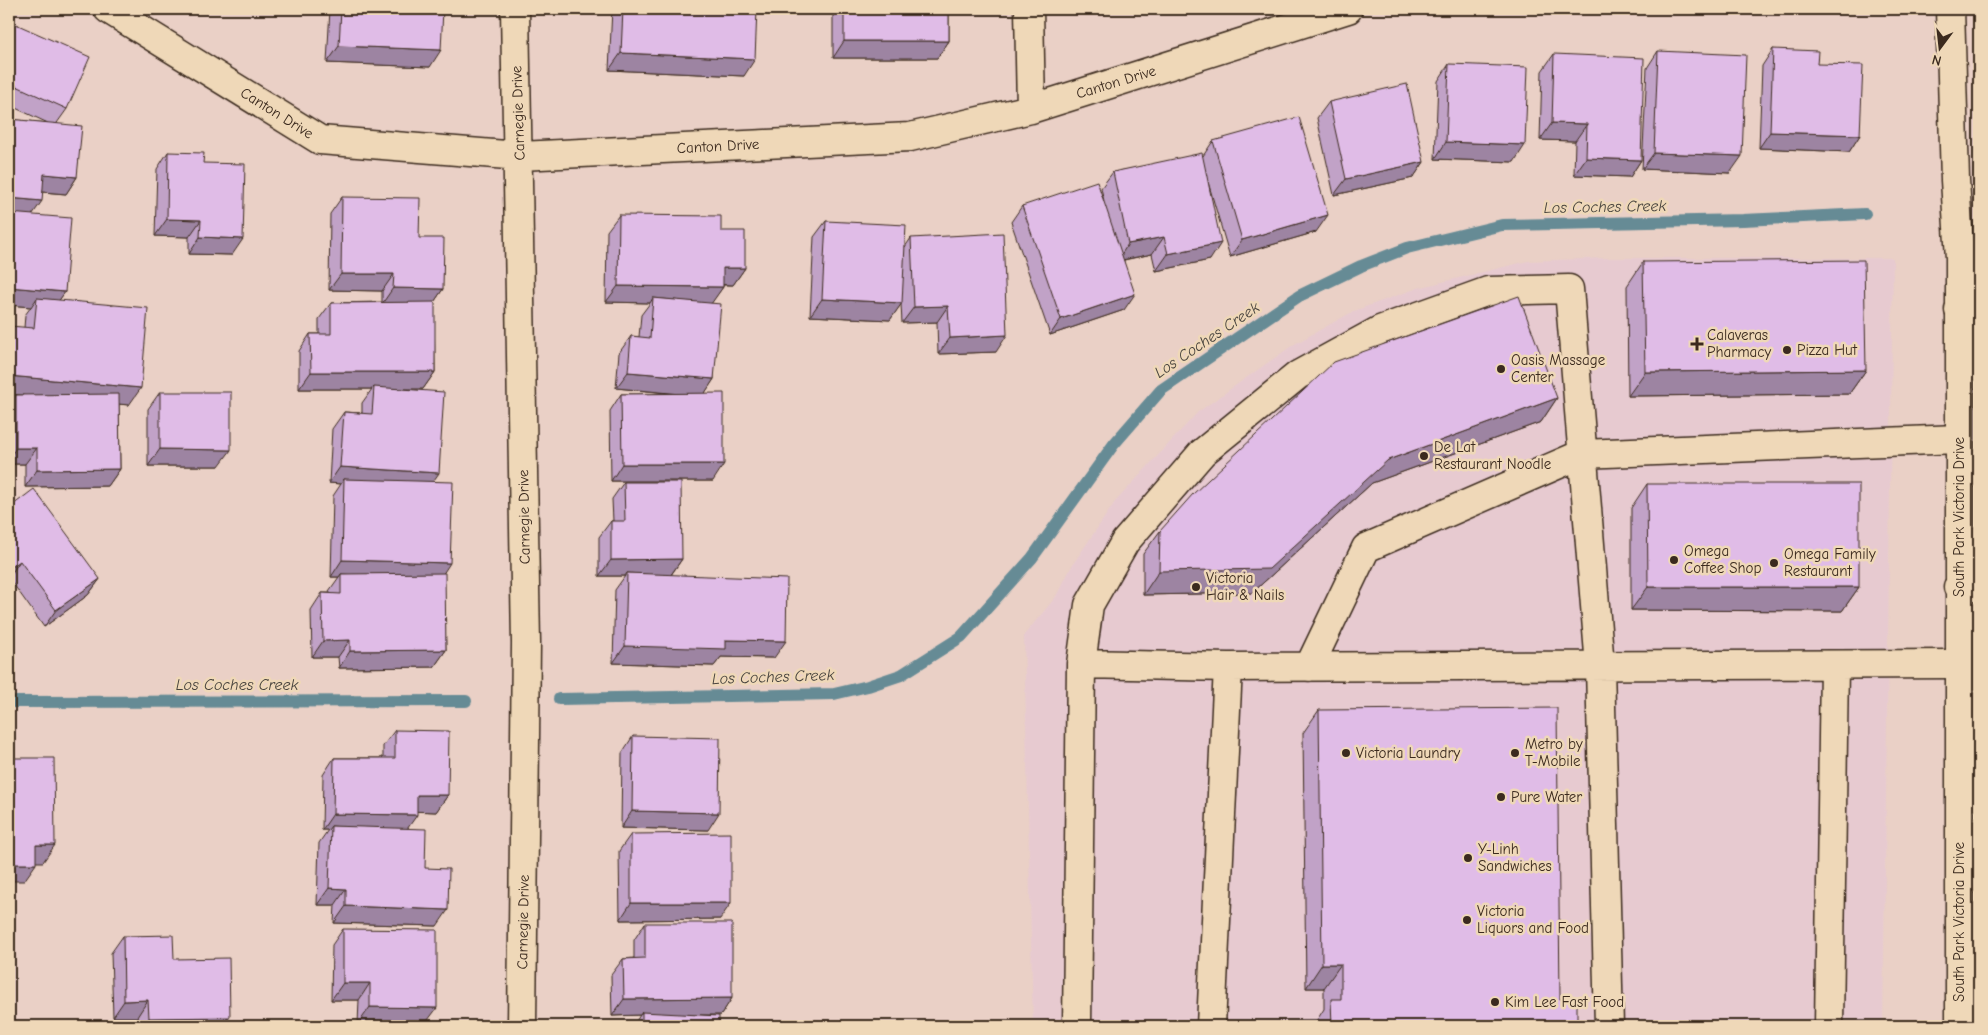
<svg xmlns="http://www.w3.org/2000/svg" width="1988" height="1035" font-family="'Comic Neue',sans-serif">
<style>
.built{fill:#e7cad0}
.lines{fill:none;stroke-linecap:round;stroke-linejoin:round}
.stream{stroke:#668b95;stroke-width:12}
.minor-casing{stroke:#3b2a1e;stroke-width:31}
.major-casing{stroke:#3b2a1e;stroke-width:31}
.minor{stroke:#efd8b8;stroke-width:28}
.major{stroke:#efd8b8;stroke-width:28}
.wall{fill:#c1a2c7;stroke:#3b2a1e}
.shaded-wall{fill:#9d84a2;stroke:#3b2a1e}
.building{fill:#e0bce7;stroke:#3b2a1e}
.poi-dot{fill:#3b2a1e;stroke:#efd8b8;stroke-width:2}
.labels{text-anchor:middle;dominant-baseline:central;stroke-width:5;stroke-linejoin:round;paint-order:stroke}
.street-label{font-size:15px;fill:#3b2a1e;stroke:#efd8b8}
.poi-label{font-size:15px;fill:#3b2a1e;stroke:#efd8b8;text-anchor:start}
.water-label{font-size:16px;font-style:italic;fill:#46423c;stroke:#efd8b8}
</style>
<rect width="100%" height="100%" fill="#ead0c6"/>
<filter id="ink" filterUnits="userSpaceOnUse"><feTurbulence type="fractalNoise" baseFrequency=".02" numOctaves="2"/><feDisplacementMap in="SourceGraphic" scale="10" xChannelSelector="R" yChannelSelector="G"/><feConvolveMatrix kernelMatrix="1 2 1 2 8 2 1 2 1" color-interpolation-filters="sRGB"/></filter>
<g filter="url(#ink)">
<path class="built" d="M 1608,258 L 1893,258 L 1883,1026 L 1033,1026 L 1024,635 L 1055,598 L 1073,564 L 1115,502 L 1198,412 L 1293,345 L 1354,311 L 1418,288 L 1528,261 Z"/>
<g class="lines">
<path class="stream" d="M 559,699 L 834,694 L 868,686 L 901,675 L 961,637 L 1032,558 L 1114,444 L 1161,390 L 1299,296 L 1361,266 L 1407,248 L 1502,225 L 1743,220 L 1865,214
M 9,702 L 466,701"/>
<g class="minor-casing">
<path id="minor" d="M 108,9 L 320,140 L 520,156 L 910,137 L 1031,109 L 1348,9
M 515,9 L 526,643 L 522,1026
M 1029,9 L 1031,109
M 1959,310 L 1979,310
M 1958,587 L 1979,587
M 1081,664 L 1228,667 L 1959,664
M 1309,667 L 1366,548 L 1582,454 L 1958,439
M 1077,1026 L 1081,664 L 1089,605 L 1125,542 L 1202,453 L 1298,375 L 1380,330 L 1488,291 L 1569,289 L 1600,666 L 1609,1026
M 1211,1026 L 1228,667
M 1829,1026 L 1834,665"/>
</g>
<g class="major-casing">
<path id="major" d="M 1950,9 L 1955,180 L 1960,258 L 1960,1026"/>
</g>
<use href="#minor" class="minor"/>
<use href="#major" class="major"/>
</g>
<path class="wall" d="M 330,9 L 443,9 L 430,67 L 327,63 Z
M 612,9 L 757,9 L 744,76 L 609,70 Z
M 833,9 L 949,9 L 949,41 L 937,58 L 833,58 Z
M 9,21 L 67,109 L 57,123 L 77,177 L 66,194 L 42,192 L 32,215 L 65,292 L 59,300 L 129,405 L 119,404 L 120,469 L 108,486 L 25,487 L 25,464 L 9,464 L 9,405 L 16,395 L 22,395 L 9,394 L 9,326 L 24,328 L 25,315 L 31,307 L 9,305 L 9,119 L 48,123 L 9,105 Z
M 1773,49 L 1817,64 L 1860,135 L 1849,152 L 1759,148 L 1762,66 Z
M 1658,51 L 1730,173 L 1642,169 L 1647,68 Z
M 1554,54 L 1641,160 L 1630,177 L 1574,175 L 1575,141 L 1540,140 L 1542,71 Z
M 1449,64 L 1514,162 L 1435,159 L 1438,81 Z
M 1329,102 L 1424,162 L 1413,178 L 1334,195 L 1317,118 Z
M 1213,141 L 1316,232 L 1230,257 L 1208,182 L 1210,260 L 1156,271 L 1152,254 L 1124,260 L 1124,310 L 1050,335 L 1011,222 L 1022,206 L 1104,201 L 1101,188 L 1113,172 L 1203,156 Z
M 168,152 L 203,163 L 232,255 L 189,254 L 189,237 L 155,236 L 157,169 Z
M 342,197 L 419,238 L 443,289 L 434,302 L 435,372 L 423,389 L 405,389 L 432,482 L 443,573 L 446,650 L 434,667 L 339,668 L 338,657 L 312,657 L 311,610 L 322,593 L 330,593 L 329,591 L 339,577 L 331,577 L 333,496 L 341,484 L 329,483 L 332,429 L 344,412 L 362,413 L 362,403 L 372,389 L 299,389 L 299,351 L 310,334 L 319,334 L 319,319 L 331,303 L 382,302 L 382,291 L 329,290 L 330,214 Z
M 619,215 L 721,231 L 745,268 L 733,285 L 723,285 L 723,287 L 711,303 L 714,379 L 704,394 L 713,481 L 611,481 L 610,411 L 621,394 L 677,394 L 616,388 L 619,353 L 631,336 L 639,337 L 641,315 L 650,303 L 606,302 L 607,231 Z
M 826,221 L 905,247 L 911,238 L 996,352 L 938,354 L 937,322 L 902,323 L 901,304 L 890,320 L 810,316 L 814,237 Z
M 1643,262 L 1866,370 L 1849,394 L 1628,396 L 1627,286 Z
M 160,392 L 219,466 L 148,466 L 148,409 Z
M 1557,398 L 1541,422 L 1372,483 L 1252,593 L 1143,595 L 1143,554 L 1160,531 Z
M 624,482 L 682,559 L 671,575 L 774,658 L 721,657 L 714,666 L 613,663 L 615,590 L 625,576 L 599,576 L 599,537 L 611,521 L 613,521 L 612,499 Z
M 1647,484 L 1859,587 L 1842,611 L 1631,610 L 1631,508 Z
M 9,508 L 100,579 L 88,595 L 44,627 L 9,578 Z
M 1319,710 L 1560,999 L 1577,1026 L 1315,1026 L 1315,1023 L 1324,1009 L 1324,988 L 1306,988 L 1303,733 Z
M 395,730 L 448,795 L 436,812 L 417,811 L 407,829 L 425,868 L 437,926 L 334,923 L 335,905 L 317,905 L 319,843 L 328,830 L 322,830 L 323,775 L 334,758 L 383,758 L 383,746 Z
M 633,736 L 708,830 L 621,828 L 622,753 Z
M 631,834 L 720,919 L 620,920 L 619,851 Z
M 645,923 L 732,998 L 721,1015 L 699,1015 L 719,1026 L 633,1026 L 640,1015 L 612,1016 L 611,975 L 623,959 L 634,958 L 634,940 Z
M 343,929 L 425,1024 L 358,1024 L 359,1000 L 331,1000 L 332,945 Z
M 123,936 L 174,959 L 223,1026 L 137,1026 L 137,1017 L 113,1017 L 111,953 Z"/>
<path class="shaded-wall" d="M 844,41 L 949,41 L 937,58 L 833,58 Z
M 339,46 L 441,50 L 430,67 L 327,63 Z
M 621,53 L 755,59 L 744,76 L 609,70 Z
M 1552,123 L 1587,124 L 1575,141 L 1540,140 Z
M 1770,132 L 1860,135 L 1849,152 L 1759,148 Z
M 1446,142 L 1525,145 L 1514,162 L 1435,159 Z
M 1654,153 L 1742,156 L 1730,173 L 1642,169 Z
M 1586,158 L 1641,160 L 1630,177 L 1574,175 Z
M 1424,162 L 1413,178 L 1334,195 L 1346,179 Z
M 44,174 L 77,177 L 66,194 L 32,191 Z
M 9,198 L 42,201 L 30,218 L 9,216 Z
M 1328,215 L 1316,232 L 1230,257 L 1242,240 Z
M 167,219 L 201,220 L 189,237 L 155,236 Z
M 200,237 L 243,239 L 232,255 L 189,254 Z
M 1164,237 L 1152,254 L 1117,261 L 1128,244 Z
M 1221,243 L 1210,260 L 1156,271 L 1168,254 Z
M 723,268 L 745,268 L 733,285 L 711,284 Z
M 341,274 L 394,274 L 382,291 L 329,290 Z
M 618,286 L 723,287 L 711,304 L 653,298 L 650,303 L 606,302 Z
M 9,287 L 65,292 L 53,309 L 37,298 L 31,307 L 9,305 Z
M 393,288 L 443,289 L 432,305 L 382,304 Z
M 1135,294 L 1124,310 L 1050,335 L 1061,319 Z
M 822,299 L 902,303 L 890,320 L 810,316 Z
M 948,306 L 937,322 L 902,323 L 914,307 Z
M 1007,335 L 996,352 L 938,354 L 950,338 Z
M 1866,370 L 1849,394 L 1628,396 L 1645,372 Z
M 311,372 L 435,372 L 423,389 L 374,389 L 374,387 L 372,389 L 299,389 Z
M 628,372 L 714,379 L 703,396 L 616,388 Z
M 9,376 L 141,388 L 129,405 L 9,394 Z
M 1557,398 L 1541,422 L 1372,483 L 1252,593 L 1143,595 L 1159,571 L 1388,460 Z
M 16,448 L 37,448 L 25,464 L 9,464 L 9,458 Z
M 160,449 L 231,450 L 219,466 L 148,466 Z
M 622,464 L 724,464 L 713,481 L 611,481 Z
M 340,467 L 439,473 L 427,490 L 344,479 L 341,484 L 329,483 Z
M 120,469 L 108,486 L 25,487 L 37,470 Z
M 682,559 L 670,576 L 627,573 L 625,576 L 599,576 L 611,560 Z
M 342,560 L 450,563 L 439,580 L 341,574 L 339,577 L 331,577 Z
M 20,561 L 9,577 L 9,569 Z
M 100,579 L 88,595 L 44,627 L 56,610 Z
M 1648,587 L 1859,587 L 1842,611 L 1631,610 Z
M 350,640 L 338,657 L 312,657 L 323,641 Z
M 726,640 L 786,641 L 774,658 L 721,657 L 714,666 L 613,663 L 625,646 Z
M 446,650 L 434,667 L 339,668 L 350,651 Z
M 417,795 L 448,795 L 436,812 L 406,811 Z
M 632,811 L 719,813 L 708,830 L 621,828 Z
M 333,814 L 417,815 L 405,832 L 331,826 L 328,830 L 322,830 Z
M 36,845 L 55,845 L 43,862 L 24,862 Z
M 9,864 L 36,864 L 24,881 L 9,881 Z
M 329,888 L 346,889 L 335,905 L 317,905 Z
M 631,903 L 731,903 L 720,919 L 620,920 Z
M 346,906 L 448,910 L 437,926 L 334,923 Z
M 1322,964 L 1341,964 L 1324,988 L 1306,988 Z
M 343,983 L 370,983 L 359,1000 L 331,1000 Z
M 732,998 L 721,1015 L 642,1015 L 642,1012 L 640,1015 L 612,1016 L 624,999 Z
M 148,1000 L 137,1017 L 113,1017 L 124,1001 Z
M 370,1007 L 437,1008 L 425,1024 L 358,1024 Z
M 230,1017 L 223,1026 L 143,1026 L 149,1018 Z"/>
<path class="building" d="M 341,9 L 443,9 L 441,50 L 339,46 Z
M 623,9 L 757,9 L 755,59 L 621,53 Z
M 844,9 L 949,9 L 949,41 L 844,41 Z
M 9,21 L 90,57 L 67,109 L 12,84 L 9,92 Z
M 1773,49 L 1818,51 L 1817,64 L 1863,65 L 1860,135 L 1770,132 Z
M 1658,51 L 1746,55 L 1742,156 L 1654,153 Z
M 1554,54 L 1644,58 L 1641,160 L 1586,158 L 1587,124 L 1552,123 Z
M 1449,64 L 1528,67 L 1525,145 L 1446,142 Z
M 1407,84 L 1424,162 L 1346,179 L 1329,102 Z
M 1299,117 L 1328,215 L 1242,240 L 1213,141 Z
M 9,119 L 82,126 L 77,177 L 44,174 L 42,201 L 9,198 Z
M 168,152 L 204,153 L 203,163 L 245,164 L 243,239 L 200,237 L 201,220 L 167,219 Z
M 1202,153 L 1221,243 L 1168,254 L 1164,237 L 1128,244 L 1113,172 Z
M 1097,181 L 1135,294 L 1061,319 L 1022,206 Z
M 342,197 L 420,198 L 419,238 L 444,238 L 443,289 L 393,288 L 394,274 L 341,274 Z
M 9,213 L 71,218 L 65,292 L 9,287 Z
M 619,215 L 721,216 L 721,231 L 745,231 L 745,268 L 723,268 L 723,287 L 618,286 Z
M 826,221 L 906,225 L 902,303 L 822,299 Z
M 1003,233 L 1007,335 L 950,338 L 948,306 L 914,307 L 911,238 Z
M 1864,260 L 1866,370 L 1645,372 L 1643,262 Z
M 1519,296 L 1557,398 L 1388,460 L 1269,569 L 1159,571 L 1160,531 L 1193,494 L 1334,362 Z
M 37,298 L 148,308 L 141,388 L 9,376 L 9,326 L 34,328 Z
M 653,298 L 721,304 L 714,379 L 628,372 L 631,336 L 650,338 Z
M 435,302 L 435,372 L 311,372 L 310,334 L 331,334 L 331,303 Z
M 374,387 L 444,392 L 439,473 L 340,467 L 344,412 L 372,414 Z
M 160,392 L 231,392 L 231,450 L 160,449 Z
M 724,393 L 724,464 L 622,464 L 621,394 Z
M 119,394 L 120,469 L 37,470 L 37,448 L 16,448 L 16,395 Z
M 344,479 L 453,482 L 450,563 L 342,560 Z
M 624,482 L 681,482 L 682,559 L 611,560 L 611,521 L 625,521 Z
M 1647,484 L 1859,484 L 1859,587 L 1648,587 Z
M 34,489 L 100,579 L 56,610 L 20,561 L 9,569 L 9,508 Z
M 445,573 L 446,650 L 350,651 L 350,640 L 323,641 L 322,593 L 341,594 L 341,574 Z
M 627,573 L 787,579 L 786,641 L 726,640 L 726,649 L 625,646 Z
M 1557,708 L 1560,999 L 1577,998 L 1577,1026 L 1332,1026 L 1331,999 L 1341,999 L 1341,964 L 1322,964 L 1319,710 Z
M 395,730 L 449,731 L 448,795 L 417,795 L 417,815 L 333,814 L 334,758 L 395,758 Z
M 633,736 L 720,738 L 719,813 L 632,811 Z
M 9,758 L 54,758 L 55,845 L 36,845 L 36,864 L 9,864 Z
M 331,826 L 426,829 L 425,868 L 449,869 L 448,910 L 346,906 L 346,889 L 329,888 Z
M 731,833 L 731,903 L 631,903 L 631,834 Z
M 645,923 L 732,923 L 732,998 L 624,999 L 623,959 L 645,958 Z
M 343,929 L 437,930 L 437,1008 L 370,1007 L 370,983 L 343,983 Z
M 173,935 L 174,959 L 229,958 L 230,1017 L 149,1018 L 148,1000 L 124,1001 L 123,936 Z
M 642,1012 L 719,1016 L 719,1026 L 642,1026 Z
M 114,1022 L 119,1026 L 110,1026 Z"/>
</g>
<g class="poi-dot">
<path d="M1694.5 336.5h5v5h5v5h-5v5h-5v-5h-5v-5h5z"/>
<circle cx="1787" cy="350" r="5"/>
<circle cx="1501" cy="369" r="5"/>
<circle cx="1424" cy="456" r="5"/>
<circle cx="1674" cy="560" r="5"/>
<circle cx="1774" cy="563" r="5"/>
<circle cx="1196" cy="587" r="5"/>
<circle cx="1346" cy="753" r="5"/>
<circle cx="1515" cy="753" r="5"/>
<circle cx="1501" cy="797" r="5"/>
<circle cx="1468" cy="858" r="5"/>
<circle cx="1467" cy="920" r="5"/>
<circle cx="1495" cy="1002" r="5"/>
</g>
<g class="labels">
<g class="street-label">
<text transform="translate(1116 82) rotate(-17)">Canton Drive</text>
<text transform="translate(277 113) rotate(32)">Canton Drive</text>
<text transform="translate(518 113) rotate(-92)">Carnegie Drive</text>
<text transform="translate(718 146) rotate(-3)">Canton Drive</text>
<text transform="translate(524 517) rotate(-91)">Carnegie Drive</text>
<text transform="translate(1959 517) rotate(-90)">South Park Victoria Drive</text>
<text transform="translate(523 922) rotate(-89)">Carnegie Drive</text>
<text transform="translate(1959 922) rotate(-90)">South Park Victoria Drive</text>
</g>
<g class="poi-label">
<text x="1707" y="335">Calaveras<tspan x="1707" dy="17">Pharmacy</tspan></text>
<text x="1797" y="350">Pizza Hut</text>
<text x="1511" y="360">Oasis Massage<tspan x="1511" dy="17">Center</tspan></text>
<text x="1434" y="447">De Lat<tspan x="1434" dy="17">Restaurant Noodle</tspan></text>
<text x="1684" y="551">Omega<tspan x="1684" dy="17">Coffee Shop</tspan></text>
<text x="1784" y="554">Omega Family<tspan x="1784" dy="17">Restaurant</tspan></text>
<text x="1206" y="578">Victoria<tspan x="1206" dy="17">Hair &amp; Nails</tspan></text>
<text x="1525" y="744">Metro by<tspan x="1525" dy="17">T-Mobile</tspan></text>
<text x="1356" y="753">Victoria Laundry</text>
<text x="1511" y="797">Pure Water</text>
<text x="1478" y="849">Y-Linh<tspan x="1478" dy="17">Sandwiches</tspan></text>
<text x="1477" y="911">Victoria<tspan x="1477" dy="17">Liquors and Food</tspan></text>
<text x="1505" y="1002">Kim Lee Fast Food</text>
</g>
<g class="water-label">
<text transform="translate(1605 207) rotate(-1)">Los Coches Creek</text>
<text transform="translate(1207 340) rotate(-34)">Los Coches Creek</text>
<text transform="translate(773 677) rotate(-2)">Los Coches Creek</text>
<text x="237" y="685">Los Coches Creek</text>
</g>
</g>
<rect width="1988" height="1035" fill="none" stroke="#efd8b8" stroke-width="30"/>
<rect x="15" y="15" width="1958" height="1005" fill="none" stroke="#3b2a1e" stroke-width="2" filter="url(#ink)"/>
<g transform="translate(1940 48) rotate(195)" stroke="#efd8b8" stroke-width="4" paint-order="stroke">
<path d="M0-4L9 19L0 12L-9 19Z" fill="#3b2a1e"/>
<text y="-8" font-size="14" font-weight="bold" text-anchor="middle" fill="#3b2a1e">N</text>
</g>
</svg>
